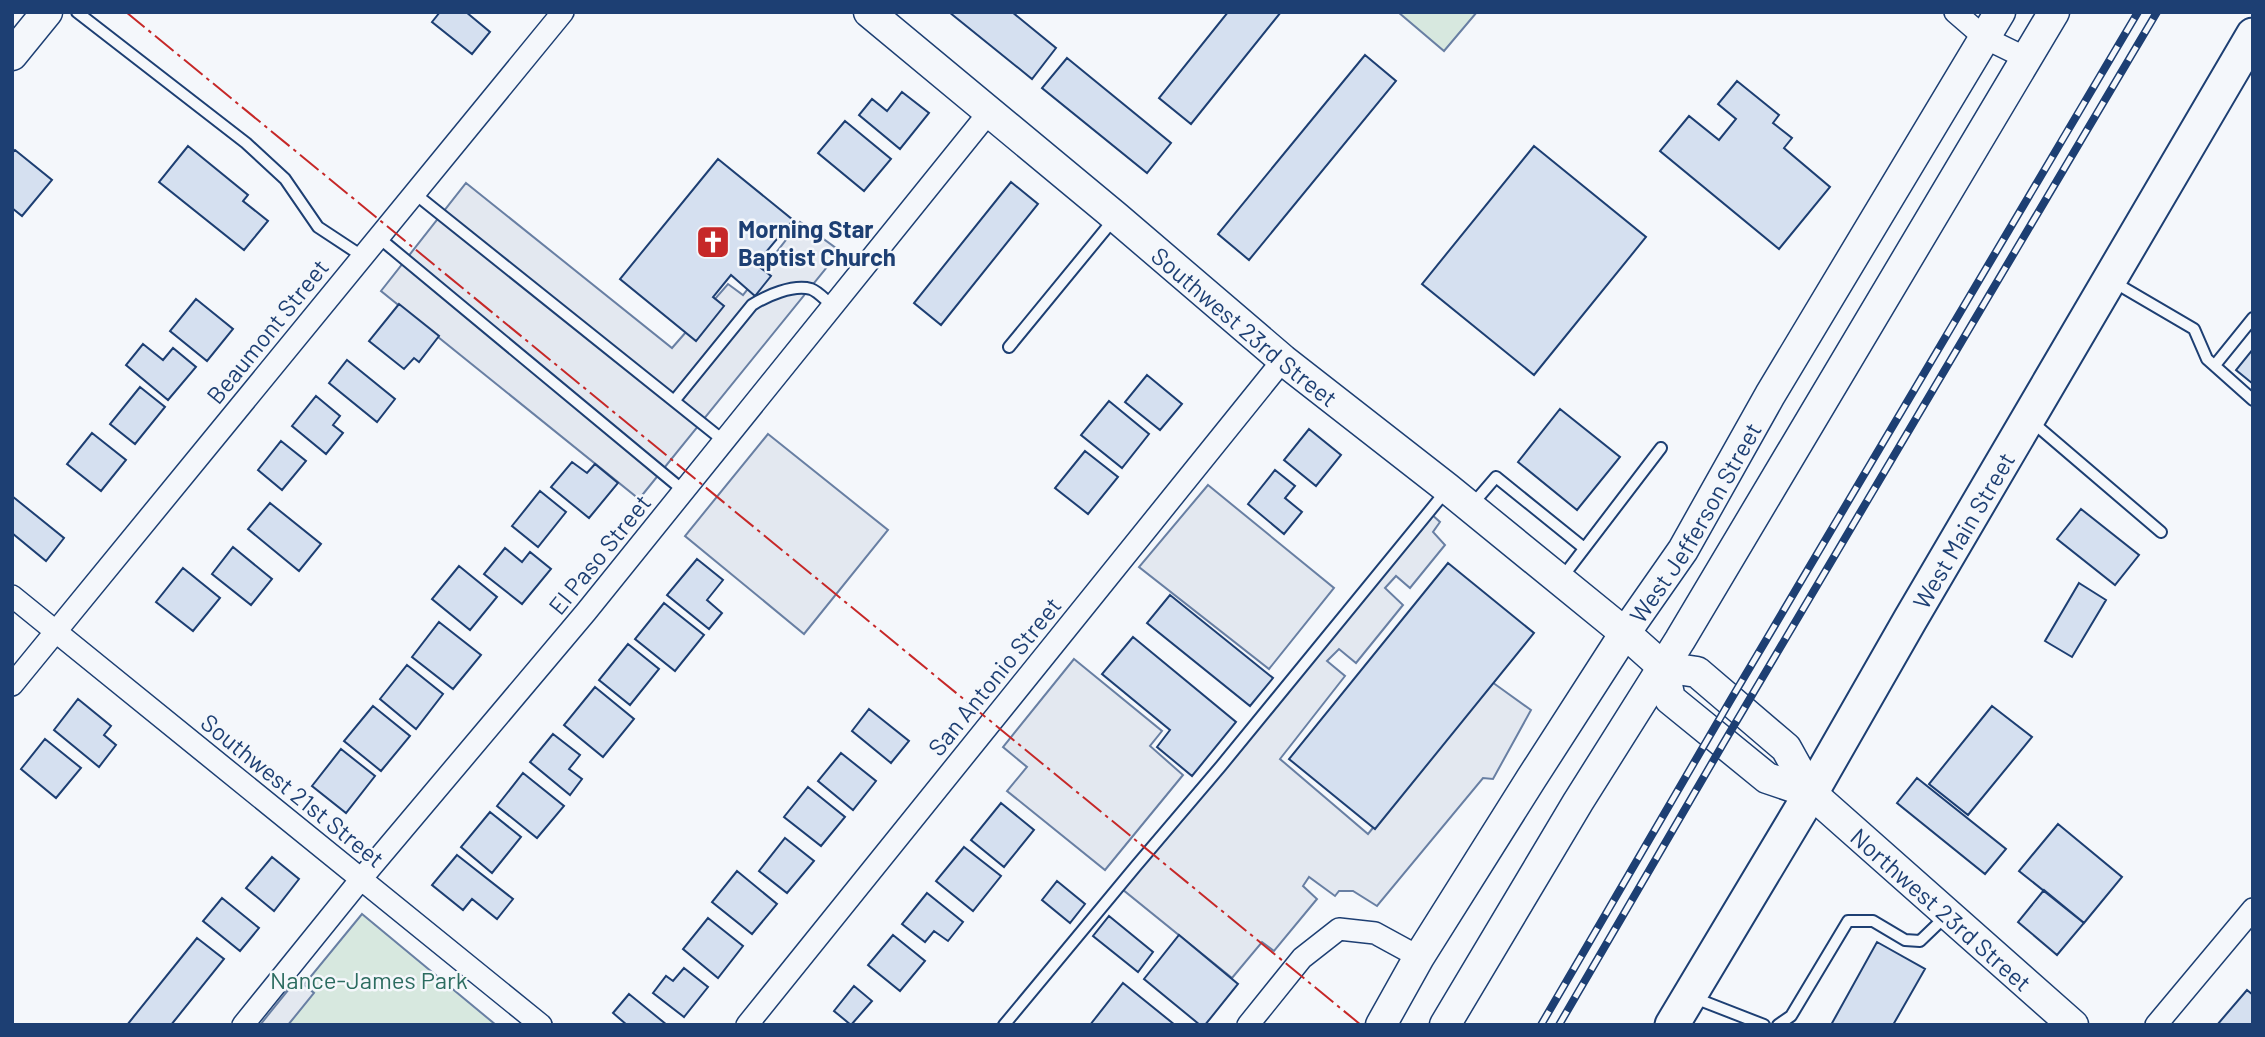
<svg xmlns="http://www.w3.org/2000/svg" width="2265" height="1037" font-family="Barlow,sans-serif">
<style>
.green{fill:#d7e8df;stroke:#687fa3;stroke-width:2}
.parking{fill:#e3e8f0;stroke:#687fa3;stroke-width:2}
.building{fill:#d5e0f0;stroke:#1d3f73;stroke-width:2}
.lines{fill:none;stroke-linecap:round;stroke-linejoin:round}
.lane-casing{stroke:#1d3f73;stroke-width:14}
.street-casing{stroke:#1d3f73;stroke-width:24}
.secondary-casing{stroke:#1d3f73;stroke-width:33}
.primary-casing{stroke:#1d3f73;stroke-width:37}
.lane{stroke:#f4f7fb;stroke-width:10}
.street{stroke:#f4f7fb;stroke-width:21}
.secondary{stroke:#f4f7fb;stroke-width:30}
.primary{stroke:#f4f7fb;stroke-width:33}
.rail-casing{stroke:#1d3f73;stroke-width:8}
.rail{stroke:#f4f7fb;stroke-width:5;stroke-dasharray:16;stroke-linecap:butt}
.power{stroke:#c62828;stroke-width:2;stroke-dasharray:24 5 3.5 5;stroke-linecap:butt}
.labels{text-anchor:middle;dominant-baseline:central;stroke-width:5;stroke-linejoin:round;paint-order:stroke}
.poi-label{font-size:24px;font-weight:bold;fill:#1d3f73;stroke:#f4f7fb;text-anchor:start}
.street-label{font-size:24px;fill:#1d3f73;stroke:#f4f7fb}
.park-label{font-size:24px;fill:#2c6c60;stroke:#f4f7fb}
</style>
<rect width="100%" height="100%" fill="#f4f7fb"/>
<path class="green" d="M 1398,12 L 1477,12 L 1444,51 Z
M 362,914 L 496,1025 L 271,1025 Z"/>
<path class="parking" d="M 466,183 L 672,348 L 728,284 L 743,295 L 800,222 L 840,251 L 639,499 L 381,291 Z
M 768,434 L 888,530 L 804,634 L 685,536 Z
M 1208,485 L 1334,588 L 1269,669 L 1139,567 Z
M 1430,513 L 1440,522 L 1433,532 L 1445,545 L 1410,588 L 1396,576 L 1385,588 L 1403,605 L 1356,663 L 1339,649 L 1327,661 L 1345,676 L 1280,759 L 1368,834 L 1492,682 L 1531,710 L 1493,779 L 1483,778 L 1377,906 L 1353,891 L 1339,891 L 1335,896 L 1309,877 L 1303,886 L 1317,899 L 1274,951 L 1262,942 L 1232,978 L 1122,889 Z
M 1074,659 L 1162,731 L 1150,746 L 1183,775 L 1105,870 L 1007,791 L 1027,767 L 1003,747 Z
M 297,979 L 314,993 L 288,1025 L 260,1025 Z"/>
<path class="building" d="M 440,12 L 466,12 L 490,32 L 472,54 L 432,22 Z
M 949,12 L 1012,12 L 1056,48 L 1032,79 Z
M 1228,12 L 1281,12 L 1191,124 L 1159,98 Z
M 1365,55 L 1396,81 L 1249,260 L 1218,234 Z
M 1067,58 L 1171,143 L 1147,173 L 1042,88 Z
M 1737,81 L 1779,115 L 1773,123 L 1792,138 L 1784,148 L 1830,187 L 1779,249 L 1660,151 L 1689,116 L 1719,140 L 1736,119 L 1718,104 Z
M 902,92 L 929,113 L 900,149 L 859,115 L 872,99 L 887,111 Z
M 845,121 L 891,159 L 864,191 L 818,153 Z
M 188,146 L 248,195 L 243,201 L 268,221 L 244,250 L 159,182 Z
M 1534,146 L 1646,237 L 1534,375 L 1422,284 Z
M 15,150 L 52,180 L 22,216 L 12,208 L 12,153 Z
M 718,159 L 793,220 L 756,264 L 771,276 L 755,296 L 731,275 L 713,297 L 724,306 L 696,341 L 620,279 Z
M 1011,182 L 1038,204 L 941,325 L 914,303 Z
M 196,299 L 233,329 L 207,361 L 170,331 Z
M 399,304 L 439,336 L 419,362 L 414,358 L 404,369 L 369,341 Z
M 143,344 L 163,360 L 173,348 L 196,367 L 168,400 L 126,365 Z
M 2253,349 L 2253,384 L 2236,370 Z
M 347,360 L 395,399 L 377,422 L 329,383 Z
M 1147,375 L 1182,404 L 1160,430 L 1125,402 Z
M 140,387 L 165,407 L 135,444 L 110,424 Z
M 316,396 L 340,416 L 333,425 L 343,433 L 326,454 L 292,426 Z
M 1109,401 L 1149,434 L 1122,468 L 1081,435 Z
M 1560,409 L 1620,457 L 1577,510 L 1518,462 Z
M 1309,429 L 1341,455 L 1316,486 L 1284,460 Z
M 92,433 L 126,460 L 101,491 L 67,464 Z
M 281,441 L 306,461 L 282,490 L 258,470 Z
M 1085,451 L 1118,477 L 1088,514 L 1055,488 Z
M 572,462 L 587,473 L 595,464 L 618,483 L 589,518 L 551,487 Z
M 1275,470 L 1295,486 L 1285,498 L 1302,512 L 1284,534 L 1248,504 Z
M 540,491 L 566,512 L 538,547 L 512,526 Z
M 12,496 L 64,538 L 46,561 L 12,533 Z
M 270,503 L 321,544 L 299,571 L 248,529 Z
M 2081,509 L 2139,555 L 2115,585 L 2057,539 Z
M 233,547 L 272,579 L 251,605 L 212,574 Z
M 505,548 L 522,562 L 530,552 L 551,569 L 522,604 L 484,574 Z
M 697,559 L 723,580 L 707,600 L 722,613 L 709,629 L 667,595 Z
M 1448,563 L 1534,633 L 1375,829 L 1289,759 Z
M 459,566 L 497,597 L 470,630 L 432,599 Z
M 183,568 L 220,598 L 193,631 L 156,602 Z
M 2079,583 L 2106,600 L 2072,657 L 2045,641 Z
M 1170,595 L 1273,678 L 1250,706 L 1147,623 Z
M 664,603 L 704,635 L 675,671 L 635,639 Z
M 439,622 L 481,655 L 453,689 L 412,657 Z
M 1133,637 L 1236,722 L 1192,776 L 1157,747 L 1170,730 L 1102,674 Z
M 628,644 L 659,669 L 630,705 L 599,680 Z
M 407,665 L 443,694 L 416,729 L 380,699 Z
M 595,687 L 634,719 L 603,757 L 564,725 Z
M 78,699 L 111,726 L 104,735 L 116,745 L 99,767 L 54,730 Z
M 373,706 L 410,736 L 381,771 L 344,741 Z
M 1992,706 L 2032,737 L 1968,815 L 1929,784 Z
M 869,709 L 909,741 L 891,763 L 852,731 Z
M 553,734 L 580,755 L 569,769 L 582,779 L 570,795 L 530,762 Z
M 45,739 L 81,768 L 56,798 L 21,769 Z
M 341,749 L 375,776 L 346,813 L 312,786 Z
M 841,753 L 876,781 L 853,810 L 818,781 Z
M 523,773 L 564,806 L 537,838 L 497,806 Z
M 1917,778 L 2006,849 L 1985,874 L 1897,803 Z
M 808,787 L 845,817 L 821,846 L 784,817 Z
M 1001,803 L 1034,830 L 1004,867 L 971,840 Z
M 490,812 L 521,837 L 492,873 L 461,847 Z
M 2058,824 L 2122,877 L 2084,923 L 2019,871 Z
M 785,838 L 814,861 L 787,893 L 759,871 Z
M 964,847 L 1001,876 L 973,911 L 936,881 Z
M 457,855 L 513,899 L 497,919 L 472,899 L 463,910 L 432,885 Z
M 272,857 L 299,879 L 274,911 L 246,888 Z
M 737,871 L 777,904 L 752,934 L 712,902 Z
M 1057,881 L 1085,904 L 1070,923 L 1042,900 Z
M 2044,890 L 2084,923 L 2057,955 L 2018,922 Z
M 927,893 L 963,922 L 948,941 L 934,931 L 925,942 L 902,924 Z
M 222,898 L 259,928 L 240,951 L 203,921 Z
M 1109,916 L 1153,952 L 1138,972 L 1093,936 Z
M 708,918 L 743,946 L 718,978 L 683,949 Z
M 893,935 L 925,961 L 900,991 L 868,965 Z
M 1179,935 L 1238,984 L 1205,1025 L 1200,1025 L 1144,979 Z
M 197,938 L 224,959 L 171,1025 L 127,1025 Z
M 1877,942 L 1925,969 L 1893,1025 L 1831,1025 Z
M 684,968 L 708,987 L 684,1017 L 653,993 L 666,976 L 673,981 Z
M 1123,983 L 1175,1025 L 1090,1025 Z
M 854,986 L 872,1001 L 851,1025 L 834,1011 Z
M 2247,990 L 2253,995 L 2253,1025 L 2217,1025 Z
M 629,994 L 667,1025 L 627,1025 L 613,1013 Z"/>
<g class="lines">
<g class="lane-casing">
<path id="lane" d="M 77,12 L 246,143 L 285,179 L 318,227 L 362,256
M 414,193 L 724,441
M 378,237 L 684,491
M 2112,281 L 2194,329 L 2207,359 L 2253,400
M 1009,347 L 1114,219
M 2215,365 L 2253,318
M 674,401 L 752,305 C 766,296 793,284 811,289 C 819,292 826,301 833,306
M 2030,420 L 2161,532
M 1471,506 L 1496,477 L 1584,548
M 1561,579 L 1661,448
M 1692,997 L 1764,1025
M 1004,1025 L 1136,866 L 1221,766 L 1446,491
M 1778,1025 L 1791,1016 L 1848,921 L 1873,921 L 1905,940 L 1920,941 L 1946,916"/>
</g>
<g class="street-casing">
<path id="street" d="M 1955,12 L 1985,38 L 2026,58
M 12,596 L 541,1025
M 12,685 L 563,12
M 243,1025 L 361,879 L 586,612 L 990,111
M 747,1025 L 1283,360
M 1248,1025 L 1302,958 L 1339,929 L 1375,933 L 1419,957
M 2156,1025 L 2253,909"/>
</g>
<g class="secondary-casing">
<g id="secondary">
<path id="s1" d="M 869,12 L 1116,217 L 1283,360 L 1447,488 L 1625,633 L 1663,667 L 1697,672 L 1786,748 L 1811,793 L 2073,1025"/>
<path d="M 12,55 L 47,12"/>
<path d="M 1663,667 L 1670,699 L 1767,778 L 1811,793"/>
<path id="s2" d="M 1381,1025 L 1419,957 L 1531,779 L 1625,633 L 1683,550 L 1770,395 L 2000,12"/>
<path d="M 1445,1025 L 1578,802 L 1680,640 L 2054,12"/>
</g>
</g>
<g class="primary-casing">
<g id="primary">
<path id="s3" d="M 1672,1025 L 1811,793 L 1910,620 L 2253,35"/>
</g>
</g>
<use href="#lane" class="lane"/>
<use href="#street" class="street"/>
<use href="#secondary" class="secondary"/>
<use href="#primary" class="primary"/>
<g class="rail-casing">
<path id="rail" d="M 1541,1025 L 1730,701 L 2138,12
M 1559,1025 L 1723,744 L 2157,12"/>
</g>
<use href="#rail" class="rail"/>
<path class="power" d="M 126,12 L 1361,1025"/>
</g>
<defs>
<g id="church-square" transform="scale(1.75)"><rect x="-9" y="-9" width="18" height="18" rx="4" fill="#c62828" stroke="#f4f7fb"/><path d="M-1.2-6h2.4v3.5h3.3v2.4h-3.3V6h-2.4V-.1h-3.3v-2.4h3.3Z" fill="#fff"/></g>
</defs>
<g fill-rule="evenodd">
<use href="#church-square" x="713" y="242"/>
</g>
<g class="labels">
<g class="poi-label">
<text x="738" y="228">Morning Star<tspan x="738" dy="28">Baptist Church</tspan></text>
</g>
<g class="street-label">
<text stroke="none"><textPath href="#s1" startOffset="490">Southwest 23rd Street</textPath></text>
<text transform="translate(267 331) rotate(-51)">Beaumont Street</text>
<text stroke="none"><textPath href="#s2" startOffset="593">West Jefferson Street</textPath></text>
<text stroke="none"><textPath href="#s3" startOffset="574">West Main Street</textPath></text>
<text transform="translate(599 554) rotate(-51)">El Paso Street</text>
<text transform="translate(994 676) rotate(-51)">San Antonio Street</text>
<text transform="translate(293 790) rotate(39)">Southwest 21st Street</text>
<text stroke="none"><textPath href="#s1" startOffset="1407">Northwest 23rd Street</textPath></text>
</g>
<g class="park-label">
<text x="369" y="979">Nance-James Park</text>
</g>
</g>
<rect width="2265" height="1037" fill="none" stroke="#1d3f73" stroke-width="28"/>
</svg>
